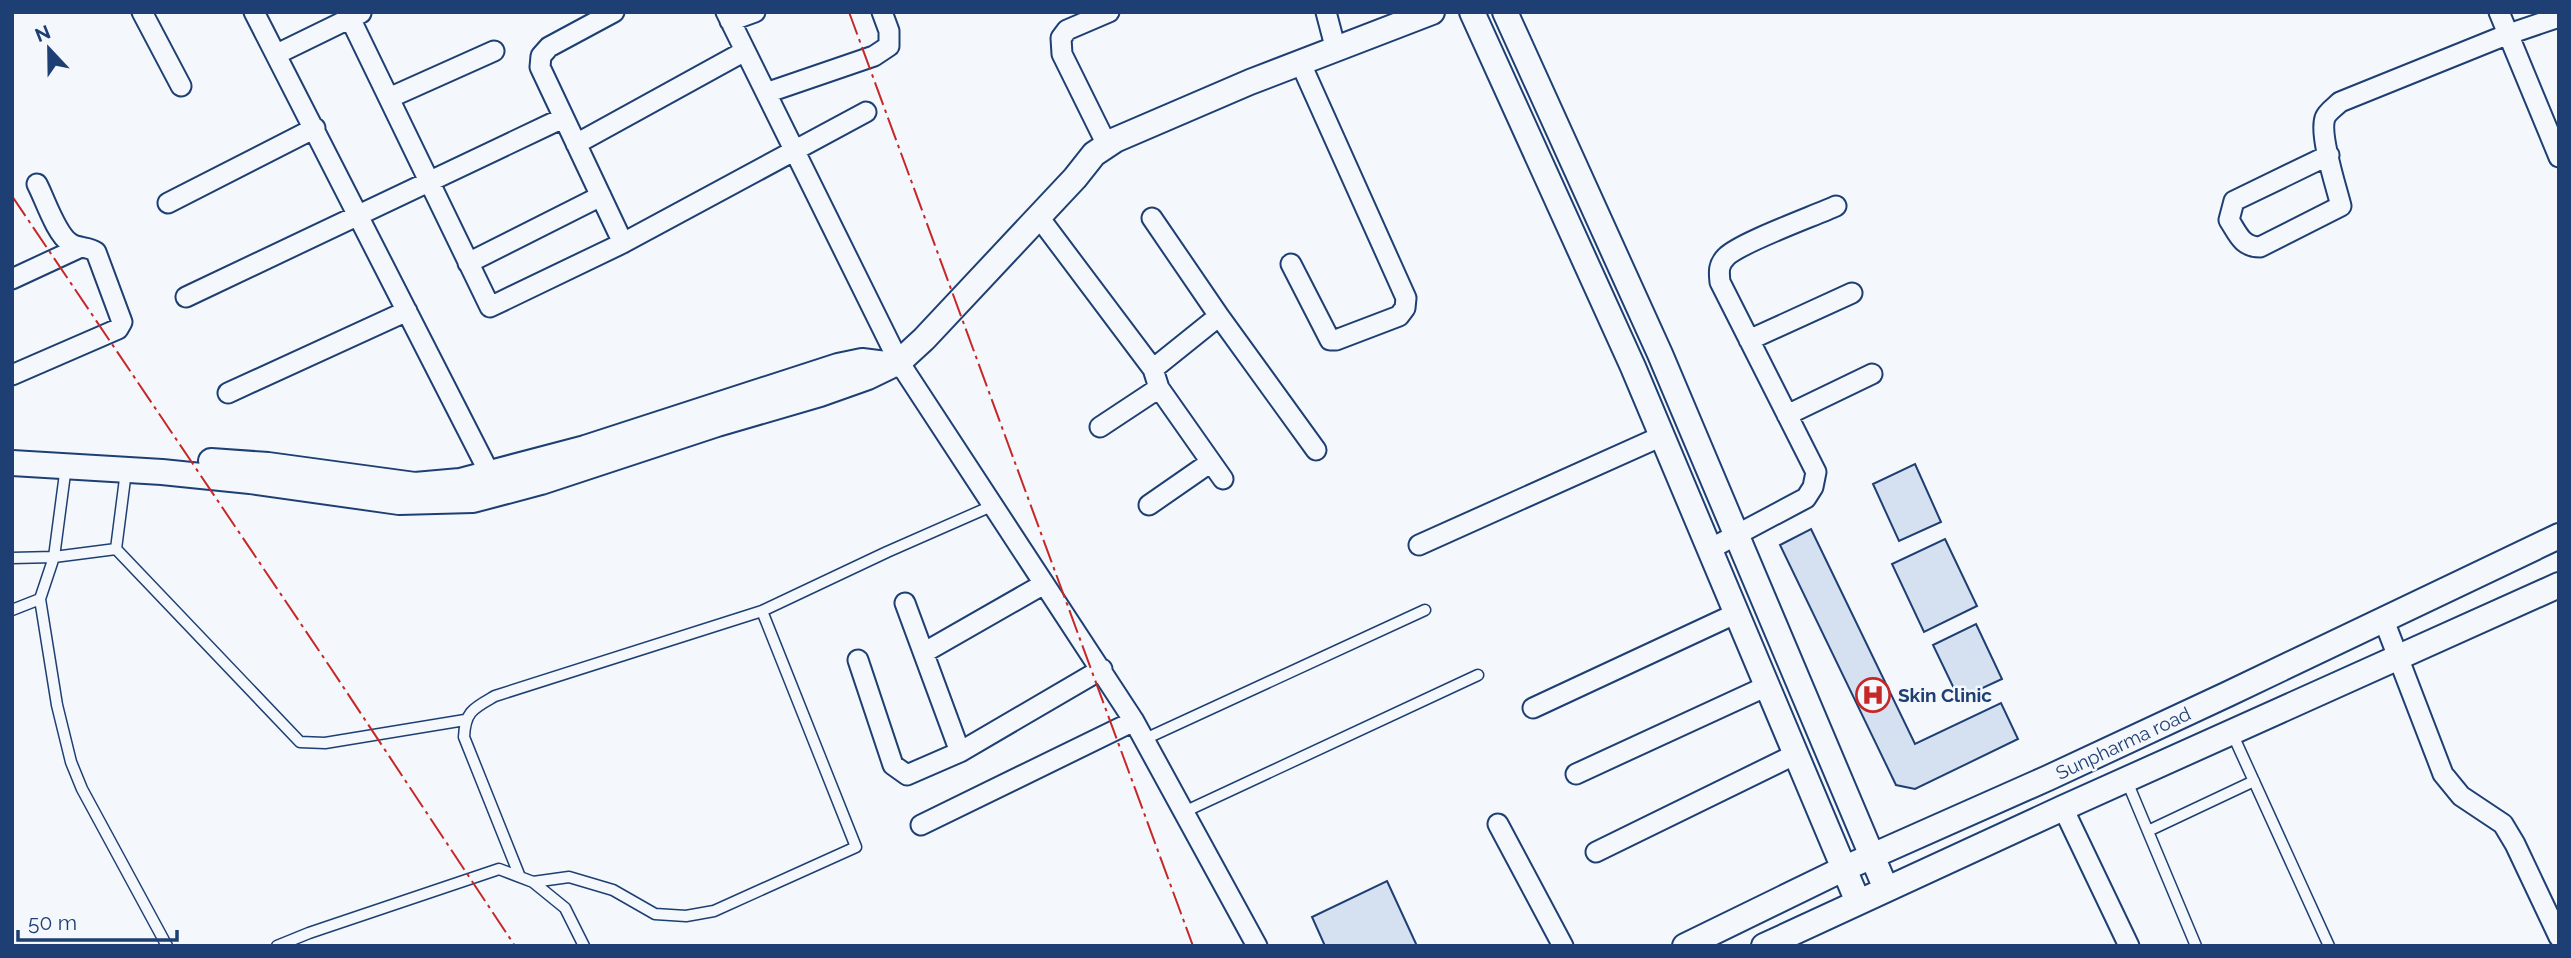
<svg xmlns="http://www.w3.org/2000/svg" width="2571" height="958" font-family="Raleway,sans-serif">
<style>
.building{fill:#d5e0f0;stroke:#1d3f73;stroke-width:2}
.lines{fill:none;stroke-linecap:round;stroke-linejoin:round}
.service-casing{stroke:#1d3f73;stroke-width:13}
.minor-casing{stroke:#1d3f73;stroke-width:23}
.tertiary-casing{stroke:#1d3f73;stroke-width:28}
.service{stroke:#f4f7fb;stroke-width:10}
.minor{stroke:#f4f7fb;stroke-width:19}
.tertiary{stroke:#f4f7fb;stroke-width:24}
.power{stroke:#c62828;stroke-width:2;stroke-dasharray:24 5 3.5 5;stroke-linecap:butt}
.labels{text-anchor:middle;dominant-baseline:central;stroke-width:5;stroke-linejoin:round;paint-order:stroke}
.poi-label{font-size:19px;font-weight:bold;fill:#1d3f73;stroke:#f4f7fb;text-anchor:start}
.street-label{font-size:19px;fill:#1d3f73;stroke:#f4f7fb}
</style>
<rect width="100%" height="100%" fill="#f4f7fb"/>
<path class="building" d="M 1915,464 L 1941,522 L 1899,541 L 1873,484 Z
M 1811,529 L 1915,744 L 2001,703 L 2018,739 L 1915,789 L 1896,785 L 1780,545 Z
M 1945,539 L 1977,606 L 1924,632 L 1892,564 Z
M 1976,624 L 2002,679 L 1959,699 L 1933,645 Z
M 1387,881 L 1417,946 L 1325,946 L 1312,917 Z"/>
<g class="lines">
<g class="service-casing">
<path id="service" d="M 66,466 L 54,557 L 40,599 L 57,705 L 71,762 L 82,789 L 167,946
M 116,549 L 126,471
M 12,558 L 54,557 L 116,549 L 300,742 L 325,743 L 465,720
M 12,610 L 40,599
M 2232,733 L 2329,946
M 1145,739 L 1425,610
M 2126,779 L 2196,946
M 1184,812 L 1478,675
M 2148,831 L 2254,781
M 520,877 L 464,737 C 465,711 474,708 495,696 L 762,611 L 887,552 L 994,505
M 533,882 L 569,877 L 613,890 L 655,914 L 686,916 L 714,911 L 856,847 L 762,611
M 277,946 L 309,933 L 499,869 L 533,882 L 565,908 L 584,946"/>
</g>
<g class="minor-casing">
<path id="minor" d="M 142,12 L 181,86
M 254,12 L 496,486
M 614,12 L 549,47 L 541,56 L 540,67 L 623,243
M 726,12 L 899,362 L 1134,721 L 1257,946
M 1326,12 L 1336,50
M 2499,12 L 2559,157
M 350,18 L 490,307 L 623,243 L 866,112
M 730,21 L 755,12
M 277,54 L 361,13
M 766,93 L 874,56 L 889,46 L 889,31 L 882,12
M 389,98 L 494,51
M 576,144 L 745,51
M 1107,145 L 1062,54 L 1061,38 L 1067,30 L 1109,12
M 2329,155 L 2234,201 L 2229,220 C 2238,234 2242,247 2260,247 L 2341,206 C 2336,186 2319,135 2325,118 C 2327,112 2335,107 2340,102 L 2506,35 L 2559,17
M 168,203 L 315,128
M 1038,216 L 1153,369
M 1152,218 L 1219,316 L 1153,369 L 1159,388 L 1223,479
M 468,263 L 601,196
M 1291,264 L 1330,340 L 1336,340 L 1399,316 L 1405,308 L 1406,298 L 1301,64
M 12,279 L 81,247
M 186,297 L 563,118
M 1219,316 L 1316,450
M 1749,340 L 1852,293
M 12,375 L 118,329 L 122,322 L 96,252 C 88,246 78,249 70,243 C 56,234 45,199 37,184
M 228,393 L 407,311
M 1787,415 L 1872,374
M 1100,427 L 1159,388
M 1149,505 L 1211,462
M 1419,545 L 1662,436
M 1710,549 L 1806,498 L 1813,487 L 1816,472 L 1720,282 C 1719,272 1718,265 1726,257 C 1739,243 1814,216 1836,206
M 905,603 L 960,752
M 2383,618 L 2443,774 L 2461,796 L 2503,824 L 2515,844 L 2559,937
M 925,652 L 1044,584
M 858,660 L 893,765 L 907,775 L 960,752 L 1102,669
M 1533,708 L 1737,613
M 1576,774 L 1767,686
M 2063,808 L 2129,946
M 1498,824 L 1563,946
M 921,825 L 1134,721
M 1596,852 L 1796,754"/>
</g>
<g class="tertiary-casing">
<path id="tertiary" d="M 1472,12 L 1633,367 L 1858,902
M 1505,12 L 1660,354 L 1886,889
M 211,461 L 268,465 L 415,485 L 460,481 L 585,448 L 838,366 L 862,361 L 894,365
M 12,463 L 162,472 L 250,481 L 399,502 L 473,500 L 541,482 L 717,424 L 820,394 L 868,377 L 899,362 L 924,339 L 1075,178 L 1094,154 L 1115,140 L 1250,82 L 1432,12
M 1685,946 L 1843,869 L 2048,778 L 2228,694 L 2559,536
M 1764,946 L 2063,808 L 2559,585"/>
</g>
<use href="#service" class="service"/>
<use href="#minor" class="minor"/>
<use href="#tertiary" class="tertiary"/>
<path class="power" d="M 849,12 L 1193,946
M 12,196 L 330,667 L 515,946"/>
</g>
<defs>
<g id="hospital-ring" transform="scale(1.75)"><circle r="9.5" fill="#f4f7fb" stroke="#c62828" stroke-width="1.5"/><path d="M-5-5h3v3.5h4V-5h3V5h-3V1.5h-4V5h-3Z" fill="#c62828"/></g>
</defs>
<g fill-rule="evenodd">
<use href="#hospital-ring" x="1873" y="695"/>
</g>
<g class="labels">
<g class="poi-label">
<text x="1898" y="695">Skin Clinic</text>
</g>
<g class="street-label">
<text transform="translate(2123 743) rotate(-25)">Sunpharma road</text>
</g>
</g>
<rect width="2571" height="958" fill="none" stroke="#1d3f73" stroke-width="28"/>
<g transform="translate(49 49) rotate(338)" stroke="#f4f7fb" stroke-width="5" paint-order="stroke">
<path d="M0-5L12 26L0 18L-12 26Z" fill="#1d3f73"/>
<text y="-10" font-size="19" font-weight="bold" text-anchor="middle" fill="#1d3f73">N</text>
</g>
<path d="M18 930v10h159v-10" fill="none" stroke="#1d3f73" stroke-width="3.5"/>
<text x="28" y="930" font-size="21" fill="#1d3f73" stroke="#f4f7fb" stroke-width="5" paint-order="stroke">50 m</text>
</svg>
